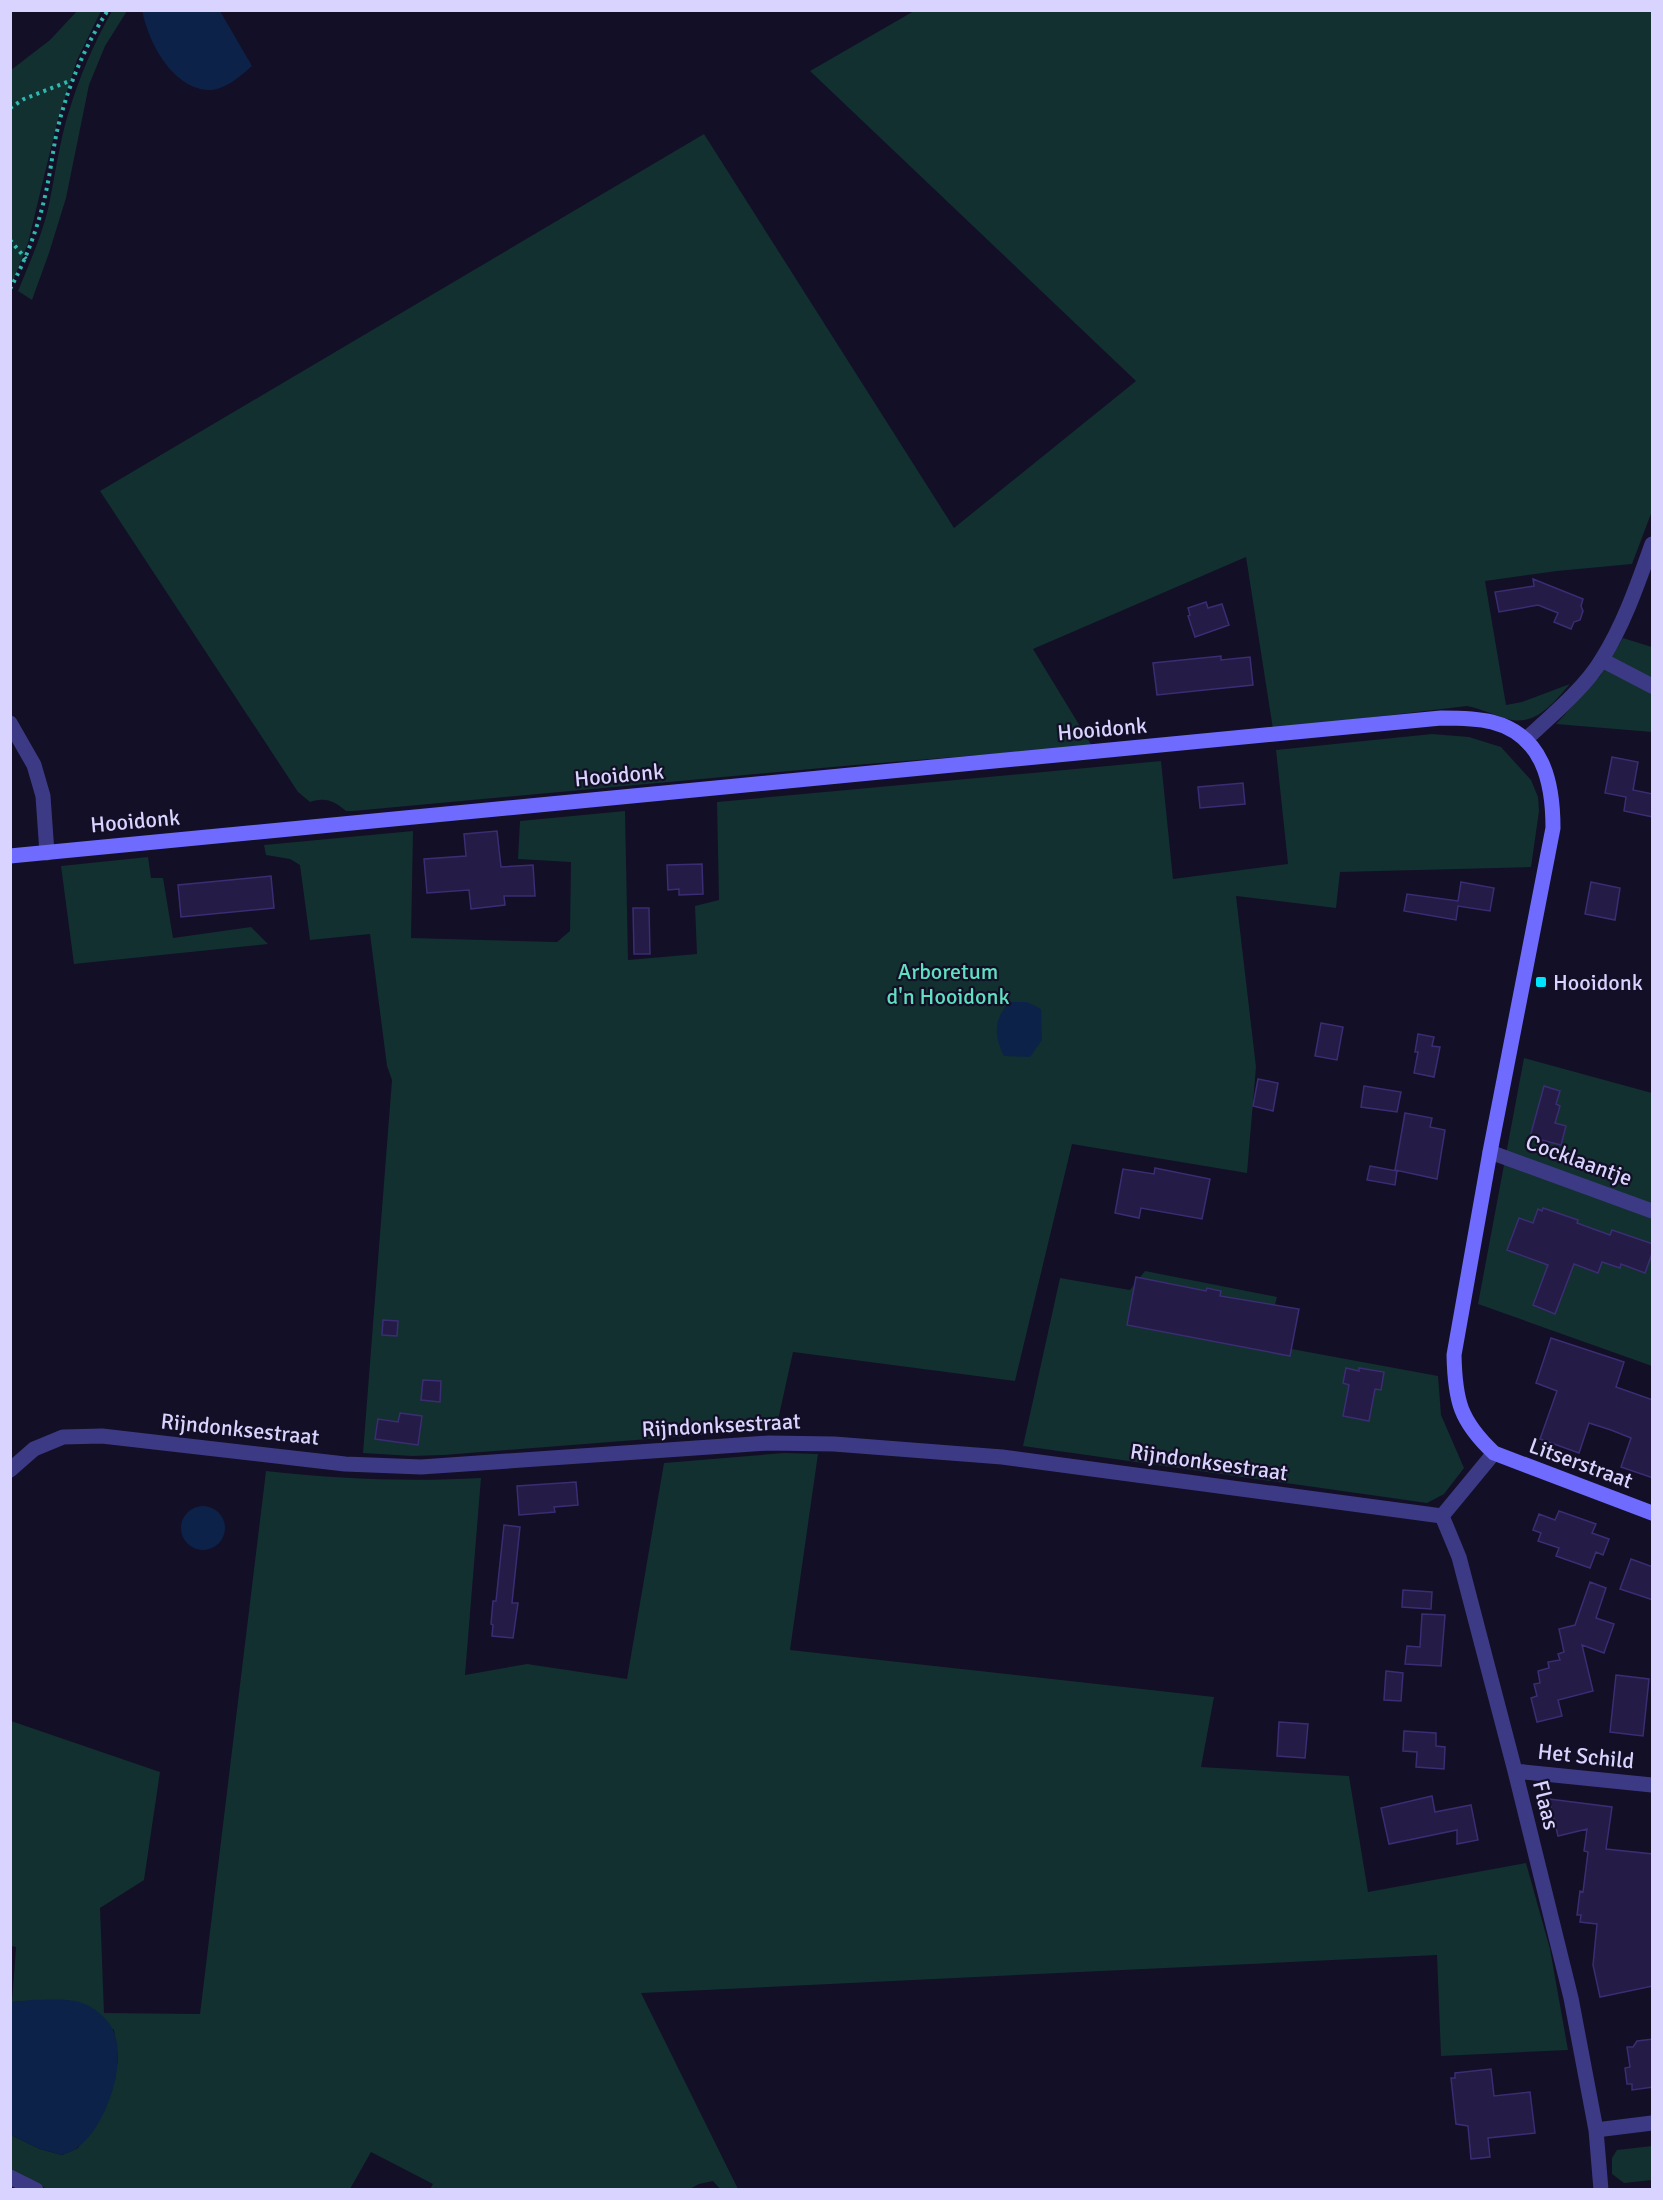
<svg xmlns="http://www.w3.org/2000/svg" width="1663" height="2200" font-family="Signika,sans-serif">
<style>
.green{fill:#12302f}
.water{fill:#0c2248}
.building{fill:#241b47;stroke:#3b2d73;stroke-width:1.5}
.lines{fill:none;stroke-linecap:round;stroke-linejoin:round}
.path{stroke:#2fb8b0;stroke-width:4;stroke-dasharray:3 4.5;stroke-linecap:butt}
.street{stroke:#3d3a85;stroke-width:15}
.secondary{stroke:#6f6bff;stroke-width:15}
.poi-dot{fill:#00e5ff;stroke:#130f26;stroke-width:2}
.labels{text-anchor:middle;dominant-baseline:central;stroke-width:4.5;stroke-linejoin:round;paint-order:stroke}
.street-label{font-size:22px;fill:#d9d4ff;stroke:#130f26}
.park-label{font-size:22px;fill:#5fe0c0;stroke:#130f26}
.poi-label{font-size:22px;fill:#d9d4ff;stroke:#130f26;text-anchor:start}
</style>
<rect width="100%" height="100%" fill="#130f26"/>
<path class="green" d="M 78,10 L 101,11 L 77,60 L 57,123 L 28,243 L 11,286 L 11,70 L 50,40 Z
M 112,11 L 127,11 L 105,46 L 89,85 L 66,198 L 49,253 L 32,300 L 18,291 C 29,264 41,238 48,209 C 55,177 59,143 69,111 C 80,75 94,43 112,11 Z
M 914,11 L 1652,11 L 1652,511 L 1632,564 L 1557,571 L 1485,581 L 1506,705 L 1522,702 L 1570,684 C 1554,702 1536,727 1508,719 C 1494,715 1482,709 1467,706 L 1273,729 L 1246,557 L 1033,649 L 1092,746 L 855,765 L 353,811 L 346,811 C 334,801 326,797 310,802 L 298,792 L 100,491 L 704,134 L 954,528 L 1136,381 L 810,71 Z
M 1623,638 L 1652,647 L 1652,732 L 1556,724 L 1600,676 Z
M 1432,734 L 1469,737 L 1501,747 L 1531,780 L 1538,797 L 1539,811 L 1531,867 L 1340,872 L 1336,908 L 1236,896 L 1256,1067 L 1247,1173 L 1072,1144 L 1015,1381 L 793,1352 L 776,1429 L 444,1455 L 412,1456 L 363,1453 L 392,1080 L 387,1066 L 370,934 L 310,940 L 300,865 L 290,859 L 266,855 L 264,845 L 413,831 L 411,938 L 557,942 L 570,931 L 571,862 L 518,859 L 520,821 L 625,811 L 628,960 L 697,954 L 695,906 L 719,900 L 717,802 L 1161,761 L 1173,879 L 1288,864 L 1276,750 Z
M 148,857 L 151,878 L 163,878 L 173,938 L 251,927 L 268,944 L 74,964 L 61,866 Z
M 1524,1058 L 1652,1093 L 1652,1366 L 1478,1304 Z
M 1145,1271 L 1277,1297 L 1265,1344 L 1438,1376 L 1441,1415 L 1464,1468 L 1444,1494 L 1427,1503 L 1023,1446 L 1060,1278 L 1130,1290 Z
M 784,1453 L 818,1454 L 790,1650 L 1214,1697 L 1201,1767 L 1349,1776 L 1368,1892 L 1526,1863 L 1550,1949 L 1568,2050 L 1441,2056 L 1437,1955 L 641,1993 L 738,2189 L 720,2189 L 713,2181 L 699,2184 L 688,2190 L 430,2189 L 433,2184 L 371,2152 L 350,2189 L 47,2189 L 11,2170 L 11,2135 L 40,2149 L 62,2155 L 78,2148 L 115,2080 L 118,2058 L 114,2030 L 67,2000 L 12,2002 L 16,1947 L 11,1946 L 11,1721 L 160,1772 L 144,1880 L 100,1908 L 104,2013 L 200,2014 L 266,1471 C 338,1479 409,1482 481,1478 L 465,1675 L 527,1664 L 627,1679 L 664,1463 Z
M 1652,2146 L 1652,2180 L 1624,2183 L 1612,2174 L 1612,2158 L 1617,2150 Z"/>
<path class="water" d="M 142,10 L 220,11 L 252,66 C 241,76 224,91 207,90 C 171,87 148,41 142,10 Z
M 1010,1002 L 1027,1002 L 1041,1009 L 1042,1040 L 1030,1057 L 1004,1056 C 994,1036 993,1019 1010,1002 Z
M181 1528a22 22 0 1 1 44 0a22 22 0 1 1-44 0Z
M 32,2000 C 51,2000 74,1997 91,2007 C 99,2012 109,2021 113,2030 C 128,2062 106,2127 78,2147 C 74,2151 67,2153 62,2155 L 40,2149 L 11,2135 L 11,2002 Z"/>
<path class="building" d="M 1533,579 L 1583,599 L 1581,606 L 1583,611 L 1580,620 L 1574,622 L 1571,629 L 1554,622 L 1558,613 L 1538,605 L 1499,612 L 1495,592 L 1534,586 Z
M 1206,602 L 1208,608 L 1222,604 L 1229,625 L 1195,637 L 1188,616 L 1190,615 L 1188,608 Z
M 1221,656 L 1221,660 L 1250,657 L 1253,685 L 1157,695 L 1153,663 Z
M 1612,757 L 1638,762 L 1633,790 L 1653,794 L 1653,817 L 1624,811 L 1626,797 L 1605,793 Z
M 1243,783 L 1245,804 L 1200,808 L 1198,787 Z
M 497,831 L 501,867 L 533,865 L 535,896 L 504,896 L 505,905 L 471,909 L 469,890 L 427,893 L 424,859 L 466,856 L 464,834 Z
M 702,864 L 703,894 L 679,895 L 679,889 L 668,890 L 667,865 Z
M 271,876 L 274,908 L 181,917 L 178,885 Z
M 1461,882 L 1494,888 L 1490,911 L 1458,906 L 1456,920 L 1404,911 L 1407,894 L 1458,901 Z
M 1591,882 L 1620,888 L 1615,920 L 1585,914 Z
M 633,908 L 649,908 L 650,954 L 634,954 Z
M 1321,1023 L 1343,1027 L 1337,1060 L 1315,1056 Z
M 1418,1034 L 1434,1037 L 1432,1046 L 1440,1047 L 1434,1077 L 1414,1073 L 1418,1052 L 1415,1052 Z
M 1258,1079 L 1278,1083 L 1273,1111 L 1253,1106 Z
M 1364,1086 L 1401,1092 L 1397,1112 L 1361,1107 Z
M 1544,1086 L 1560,1091 L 1556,1104 L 1560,1106 L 1555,1123 L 1566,1126 L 1561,1145 L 1530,1137 Z
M 1405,1113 L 1432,1118 L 1430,1127 L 1445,1130 L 1437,1179 L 1395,1170 Z
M 1370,1166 L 1397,1171 L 1395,1185 L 1367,1180 Z
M 1155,1168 L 1210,1179 L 1202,1219 L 1141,1208 L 1139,1218 L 1115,1213 L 1123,1169 L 1154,1174 Z
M 1543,1208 L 1578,1220 L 1577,1223 L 1610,1235 L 1612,1230 L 1653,1244 L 1653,1251 L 1645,1273 L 1621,1264 L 1620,1268 L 1602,1262 L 1598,1273 L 1574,1264 L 1555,1314 L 1533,1305 L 1548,1265 L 1507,1250 L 1519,1218 L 1533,1223 L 1538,1209 L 1542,1211 Z
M 1136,1277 L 1206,1291 L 1207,1288 L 1221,1291 L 1220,1296 L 1299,1309 L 1290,1356 L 1127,1325 Z
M 383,1320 L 398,1321 L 397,1336 L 382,1335 Z
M 1551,1338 L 1624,1362 L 1616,1387 L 1653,1400 L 1653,1478 L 1621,1467 L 1631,1438 L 1611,1430 L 1589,1423 L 1579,1453 L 1540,1439 L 1557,1391 L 1536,1383 Z
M 1346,1368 L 1359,1371 L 1359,1368 L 1384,1372 L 1381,1390 L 1375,1389 L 1369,1421 L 1343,1416 L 1349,1385 L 1343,1383 Z
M 423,1380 L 441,1381 L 440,1402 L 421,1400 Z
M 400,1413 L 422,1416 L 418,1445 L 375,1439 L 378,1419 L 398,1422 Z
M 576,1482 L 578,1505 L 554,1507 L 555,1512 L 519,1515 L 517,1486 Z
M 1559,1511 L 1596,1524 L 1592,1533 L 1609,1539 L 1603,1555 L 1596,1552 L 1590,1568 L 1556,1556 L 1559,1548 L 1538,1541 L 1541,1533 L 1533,1530 L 1539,1514 L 1555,1520 Z
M 504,1525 L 520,1527 L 512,1603 L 518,1603 L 513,1638 L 492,1636 L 493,1625 L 491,1624 L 493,1601 L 496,1601 Z
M 1631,1559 L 1653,1567 L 1653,1600 L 1620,1589 Z
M 1590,1582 L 1606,1588 L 1596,1618 L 1614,1624 L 1604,1653 L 1582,1645 L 1593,1691 L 1558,1700 L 1562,1716 L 1537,1722 L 1531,1698 L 1537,1696 L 1534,1684 L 1540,1683 L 1538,1671 L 1549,1668 L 1548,1662 L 1560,1660 L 1558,1654 L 1564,1652 L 1559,1629 L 1575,1625 Z
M 1403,1590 L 1432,1592 L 1431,1609 L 1402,1607 Z
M 1422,1614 L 1445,1615 L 1441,1666 L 1405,1664 L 1407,1646 L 1420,1647 Z
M 1386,1671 L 1403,1673 L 1401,1701 L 1384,1700 Z
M 1616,1675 L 1649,1679 L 1643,1736 L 1610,1732 Z
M 1279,1722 L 1308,1724 L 1305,1758 L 1277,1756 Z
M 1404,1731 L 1436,1733 L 1436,1746 L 1445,1747 L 1444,1769 L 1416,1767 L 1417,1752 L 1403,1751 Z
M 1432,1796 L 1435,1812 L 1471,1805 L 1478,1840 L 1457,1844 L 1457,1830 L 1389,1844 L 1381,1808 Z
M 1549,1799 L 1612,1807 L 1606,1849 L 1653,1854 L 1653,1986 L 1600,1997 L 1593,1965 L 1597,1924 L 1580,1922 L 1581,1915 L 1577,1915 L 1580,1891 L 1583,1892 L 1588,1852 L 1584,1851 L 1587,1829 L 1558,1836 Z
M 1653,2039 L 1653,2087 L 1632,2090 L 1632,2084 L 1627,2084 L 1625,2068 L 1630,2067 L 1627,2047 L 1633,2047 L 1637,2041 Z
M 1491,2069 L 1494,2096 L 1530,2092 L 1535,2133 L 1488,2138 L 1490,2157 L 1471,2159 L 1468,2126 L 1456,2124 L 1451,2078 L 1455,2078 L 1455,2073 Z"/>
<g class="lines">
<path class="path" d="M 10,108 L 24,99 L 72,80
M 10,240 L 26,259
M 10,289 C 28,256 41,219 48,182 C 52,162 54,142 59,123 C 69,84 86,44 108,10"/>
<path class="street" d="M 1602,660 L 1652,686
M 10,723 L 34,765 L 43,796 L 47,853
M 1525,740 C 1549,718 1586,687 1602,659 C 1624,624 1638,583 1652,544
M 1490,1152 L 1652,1211
M 10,1470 L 34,1449 L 63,1437 L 102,1436 L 345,1464 L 421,1467 L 769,1443 L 834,1444 L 1002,1457 L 1442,1516
M 1442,1516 L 1459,1557 L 1515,1771 L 1571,1998 L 1596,2130 L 1601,2190
M 1442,1516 L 1494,1453
M 1515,1771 L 1652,1785
M 1596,2130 L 1652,2123
M 10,2177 L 36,2190"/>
<path class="secondary" d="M 10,856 L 1441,718 C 1458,718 1476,718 1492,722 C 1543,735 1553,782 1553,828 L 1490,1152 L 1454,1355 C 1455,1401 1460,1421 1494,1453 L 1652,1513"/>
</g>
<rect class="poi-dot" x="1535" y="976" width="12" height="12" rx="3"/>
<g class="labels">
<g class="street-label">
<text transform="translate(1102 729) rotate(-5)">Hooidonk</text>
<text transform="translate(619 775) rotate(-5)">Hooidonk</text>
<text transform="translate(135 821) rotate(-5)">Hooidonk</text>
<text transform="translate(1579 1160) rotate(20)">Cocklaantje</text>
<text transform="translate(721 1425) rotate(-3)">Rijndonksestraat</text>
<text transform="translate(240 1429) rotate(6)">Rijndonksestraat</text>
<text transform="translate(1209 1462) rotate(8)">Rijndonksestraat</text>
<text transform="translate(1581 1463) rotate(20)">Litserstraat</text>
<text transform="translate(1586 1756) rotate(6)">Het Schild</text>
<text transform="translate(1546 1805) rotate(76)">Flaas</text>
</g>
<g class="park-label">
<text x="948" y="971">Arboretum<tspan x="948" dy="25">d'n Hooidonk</tspan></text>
</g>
<g class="poi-label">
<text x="1553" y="982">Hooidonk</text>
</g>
</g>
<rect width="1663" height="2200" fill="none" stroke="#d9d4ff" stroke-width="24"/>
</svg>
